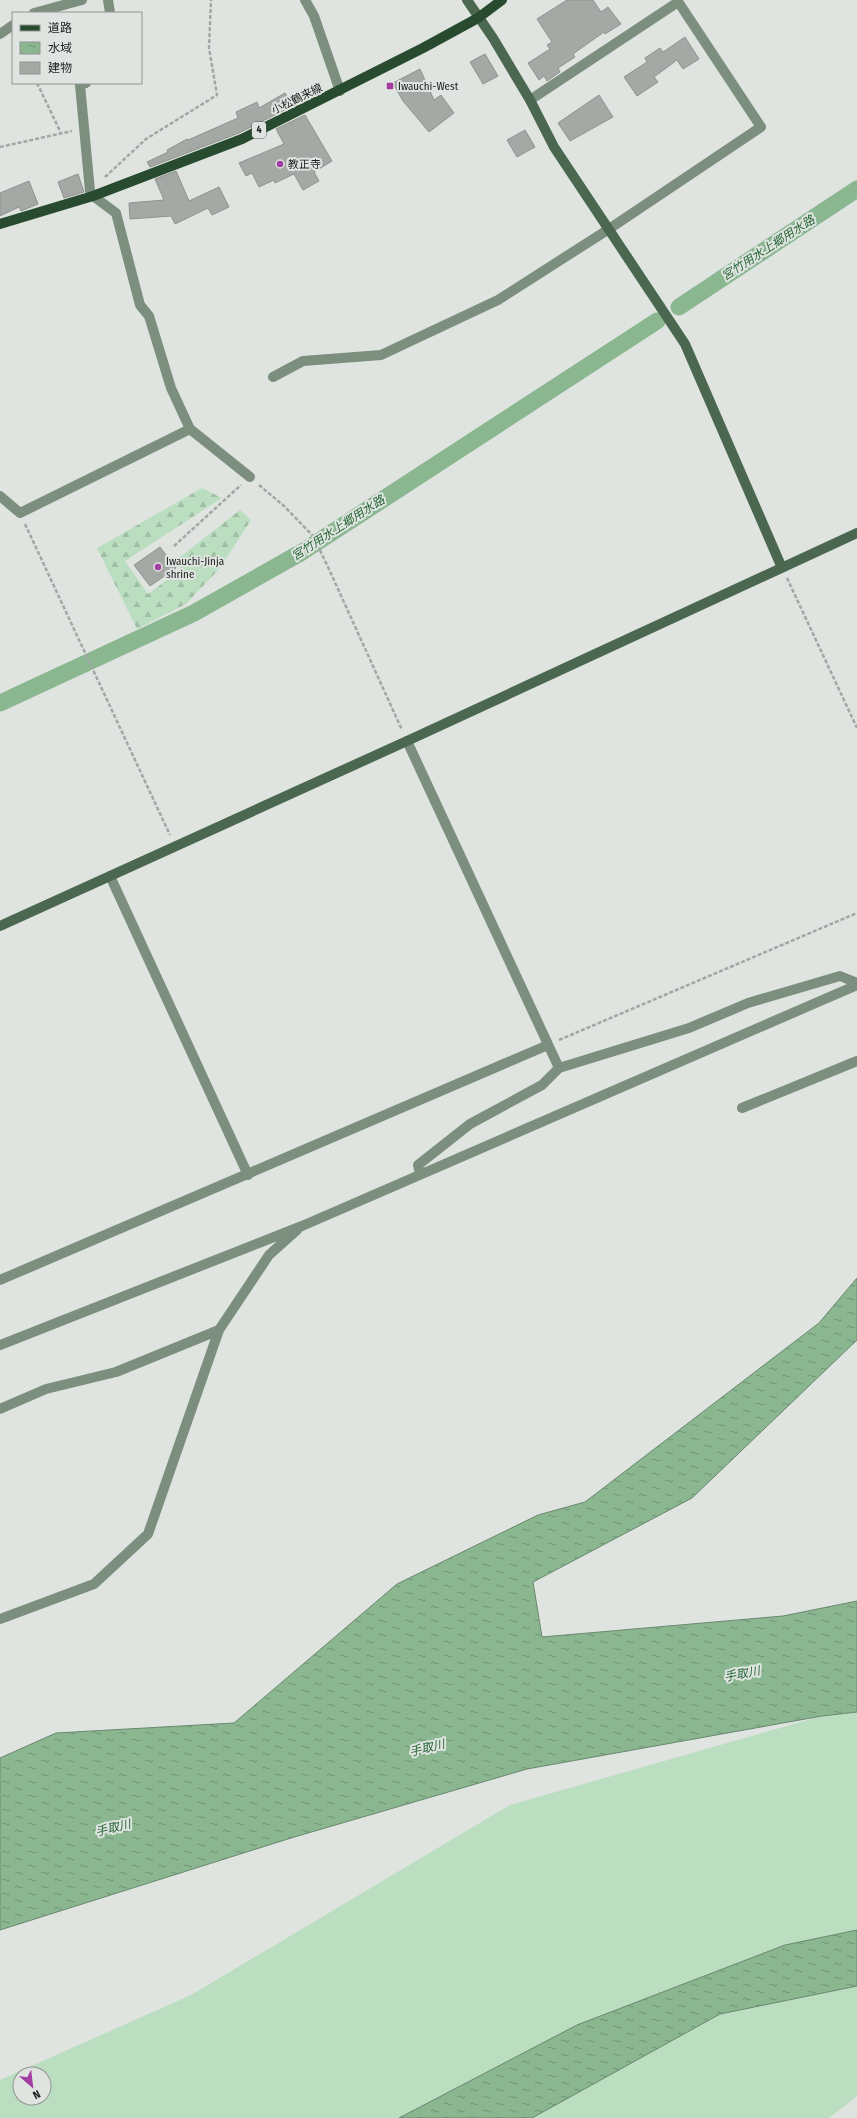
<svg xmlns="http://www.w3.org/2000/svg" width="857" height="2118" font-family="'Fira Sans Condensed','Noto Sans JP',sans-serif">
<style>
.grass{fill:#badebf;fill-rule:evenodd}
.forest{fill:url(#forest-firs)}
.water{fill:url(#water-ripples);stroke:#69886e}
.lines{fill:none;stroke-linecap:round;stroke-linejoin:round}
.canal{stroke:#8ab690;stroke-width:17}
.building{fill:#a5a9a6;stroke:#8f9390}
.path{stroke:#a3a7a4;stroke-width:2.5;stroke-dasharray:4 2;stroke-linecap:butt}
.street{stroke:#7c8f7e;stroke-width:10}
.secondary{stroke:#4b674f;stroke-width:10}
.primary{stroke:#284b2f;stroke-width:10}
.poi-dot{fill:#a33da1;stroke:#dfe4e0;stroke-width:1.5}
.labels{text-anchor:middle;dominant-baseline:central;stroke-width:4;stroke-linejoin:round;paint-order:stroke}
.shield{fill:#dfe4e0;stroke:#575958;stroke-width:1}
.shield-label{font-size:10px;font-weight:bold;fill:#1d1e1d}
.poi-label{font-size:11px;fill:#1d1e1d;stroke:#dfe4e0;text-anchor:start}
.street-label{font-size:11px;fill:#1d1e1d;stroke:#dfe4e0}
.water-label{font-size:12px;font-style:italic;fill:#256635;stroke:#dfe4e0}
</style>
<defs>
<pattern id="forest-firs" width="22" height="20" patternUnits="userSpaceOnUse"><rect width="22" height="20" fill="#badebf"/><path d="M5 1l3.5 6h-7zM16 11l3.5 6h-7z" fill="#9fbea4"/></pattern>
<pattern id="water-ripples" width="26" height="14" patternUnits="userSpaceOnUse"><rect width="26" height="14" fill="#8ab690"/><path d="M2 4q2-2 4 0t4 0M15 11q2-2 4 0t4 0" fill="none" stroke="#709375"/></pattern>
</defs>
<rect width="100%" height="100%" fill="#dfe4e0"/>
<path class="grass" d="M 857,1712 L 857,2096 L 829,2118 L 0,2118 L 0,2080 L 191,1995 L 510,1805 L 822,1716 ZM 20,2074 L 44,2074 L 44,2098 L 20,2098 Z"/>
<path class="forest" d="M 202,488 L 222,498 L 125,561 L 148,594 L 180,570 L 180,557 L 240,510 L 251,520 L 220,568 L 186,604 L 137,629 L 97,548 Z"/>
<path class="water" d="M 857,1278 L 857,1340 L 692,1498 L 533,1582 L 542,1637 L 783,1616 L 857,1601 L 857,1712 L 822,1716 L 527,1769 L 291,1838 L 0,1930 L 0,1758 L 56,1733 L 234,1723 L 397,1584 L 538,1515 L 585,1502 L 819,1323 Z
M 857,1930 L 857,1986 L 720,2014 L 532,2118 L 399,2118 L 577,2025 L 785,1945 Z"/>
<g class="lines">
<path class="canal" d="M 679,307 L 857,189
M 0,703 L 194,613 L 302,552 L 657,321"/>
</g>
<path class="building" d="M 567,0 L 593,0 L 601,12 L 608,7 L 621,24 L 605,34 L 604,32 L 573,54 L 575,57 L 558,68 L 560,72 L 547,81 L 544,76 L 539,80 L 528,63 L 550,49 L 547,45 L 552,42 L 537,19 Z
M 685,37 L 699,59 L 683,69 L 677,60 L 654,77 L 658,82 L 637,96 L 624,77 L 647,62 L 645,58 L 660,48 L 663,52 Z
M 485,54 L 498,76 L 483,84 L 470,62 Z
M 420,69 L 434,100 L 441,95 L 454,113 L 429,132 L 403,101 L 393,83 Z
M 319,84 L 322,91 L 239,133 L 150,167 L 147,162 L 168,152 L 167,150 L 187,139 L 188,140 L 238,118 L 236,112 L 257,102 L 259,108 L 285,93 L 289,100 Z
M 599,95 L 613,117 L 570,141 L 558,123 Z
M 305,115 L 332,161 L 314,172 L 319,181 L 303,190 L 294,174 L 275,183 L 274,180 L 259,187 L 252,173 L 246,176 L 239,163 L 284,144 L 276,129 Z
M 525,130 L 535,147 L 517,157 L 507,140 Z
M 176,171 L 189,201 L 219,187 L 229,207 L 212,215 L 208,208 L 175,224 L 171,216 L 130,219 L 129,203 L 164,200 L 155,179 Z
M 78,174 L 84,192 L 64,198 L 58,182 Z
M 29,181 L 38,204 L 21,211 L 19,207 L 0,216 L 0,193 Z
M 160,547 L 176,568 L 150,586 L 134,565 Z"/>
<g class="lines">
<path class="path" d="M 37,83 L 61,133
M 0,147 L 72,131
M 105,177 L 146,139 L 217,95 L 209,48 L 211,0
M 259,485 L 284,506 L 313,536 L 328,567 L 402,730
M 25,524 L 170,835
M 174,546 L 241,485
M 787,578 L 857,728
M 559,1040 L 857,913"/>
<path class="street" d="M 108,0 L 110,13
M 305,0 L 314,16 L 340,91
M 34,13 L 82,0
M 0,34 L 13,25
M 86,83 L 80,85 L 90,191 L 93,196 L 116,213 L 140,305 L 149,316 L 171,388 L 190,429 L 250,477
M 530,100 L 678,2
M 273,377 L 303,361 L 381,355 L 498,300 L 609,229 L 761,127 L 677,0
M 0,496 L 20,513 L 190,429
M 407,741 L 559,1068
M 110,876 L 248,1175
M 742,1108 L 857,1061
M 420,1174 L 418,1165 L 470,1124 L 542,1085 L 559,1068 L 689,1028 L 748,1003 L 840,976 L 857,983
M 0,1280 L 548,1045
M 0,1345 L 302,1226 L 857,985
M 0,1409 L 46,1389 L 116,1372 L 219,1330
M 0,1619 L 94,1584 L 148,1534 L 219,1330 L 269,1255 L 297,1230"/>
<path class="secondary" d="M 467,0 L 493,38 L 530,100 L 554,147 L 685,344 L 782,568
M 0,926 L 407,741 L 857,533"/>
<path class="primary" d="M 0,224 L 93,196 L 242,139 L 423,48 L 478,18 L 502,0"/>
</g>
<g class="poi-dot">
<rect x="386" y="82" width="8" height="8" rx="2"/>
<circle cx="280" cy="164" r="4"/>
<circle cx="158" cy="567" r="4"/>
</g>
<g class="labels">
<rect class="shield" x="252" y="122" width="14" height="16" rx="3"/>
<g class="shield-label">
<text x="259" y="130">4</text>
</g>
<g class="poi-label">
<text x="398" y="86">Iwauchi-West</text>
<text x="288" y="164">教正寺</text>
<text x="166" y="561">Iwauchi-Jinja<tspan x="166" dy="13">shrine</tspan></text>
</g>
<g class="street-label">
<text transform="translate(297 99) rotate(-26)">小松鶴来線</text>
</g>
<g class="water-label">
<text transform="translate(768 248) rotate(-33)">宮竹用水上郷用水路</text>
<text transform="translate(338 528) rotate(-33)">宮竹用水上郷用水路</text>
<text transform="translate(742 1674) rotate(-11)">手取川</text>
<text transform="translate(427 1748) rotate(-14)">手取川</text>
<text transform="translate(113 1828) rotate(-14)">手取川</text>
</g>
</g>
<rect x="12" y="12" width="130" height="72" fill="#dfe4e0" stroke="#919592"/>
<rect x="20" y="25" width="20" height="6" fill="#284b2f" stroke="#919592"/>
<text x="48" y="32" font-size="12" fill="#1d1e1d">道路</text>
<rect x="20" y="42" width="20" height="12" fill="url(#water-ripples)" stroke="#919592"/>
<text x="48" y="52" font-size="12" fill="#1d1e1d">水域</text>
<rect x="20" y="62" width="20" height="12" fill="#a5a9a6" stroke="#919592"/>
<text x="48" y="72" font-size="12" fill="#1d1e1d">建物</text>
<g transform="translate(32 2086) rotate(152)"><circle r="19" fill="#dfe4e0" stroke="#919592"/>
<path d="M0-3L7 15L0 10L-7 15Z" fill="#a33da1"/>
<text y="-6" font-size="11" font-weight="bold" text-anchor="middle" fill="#1d1e1d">N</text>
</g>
</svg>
